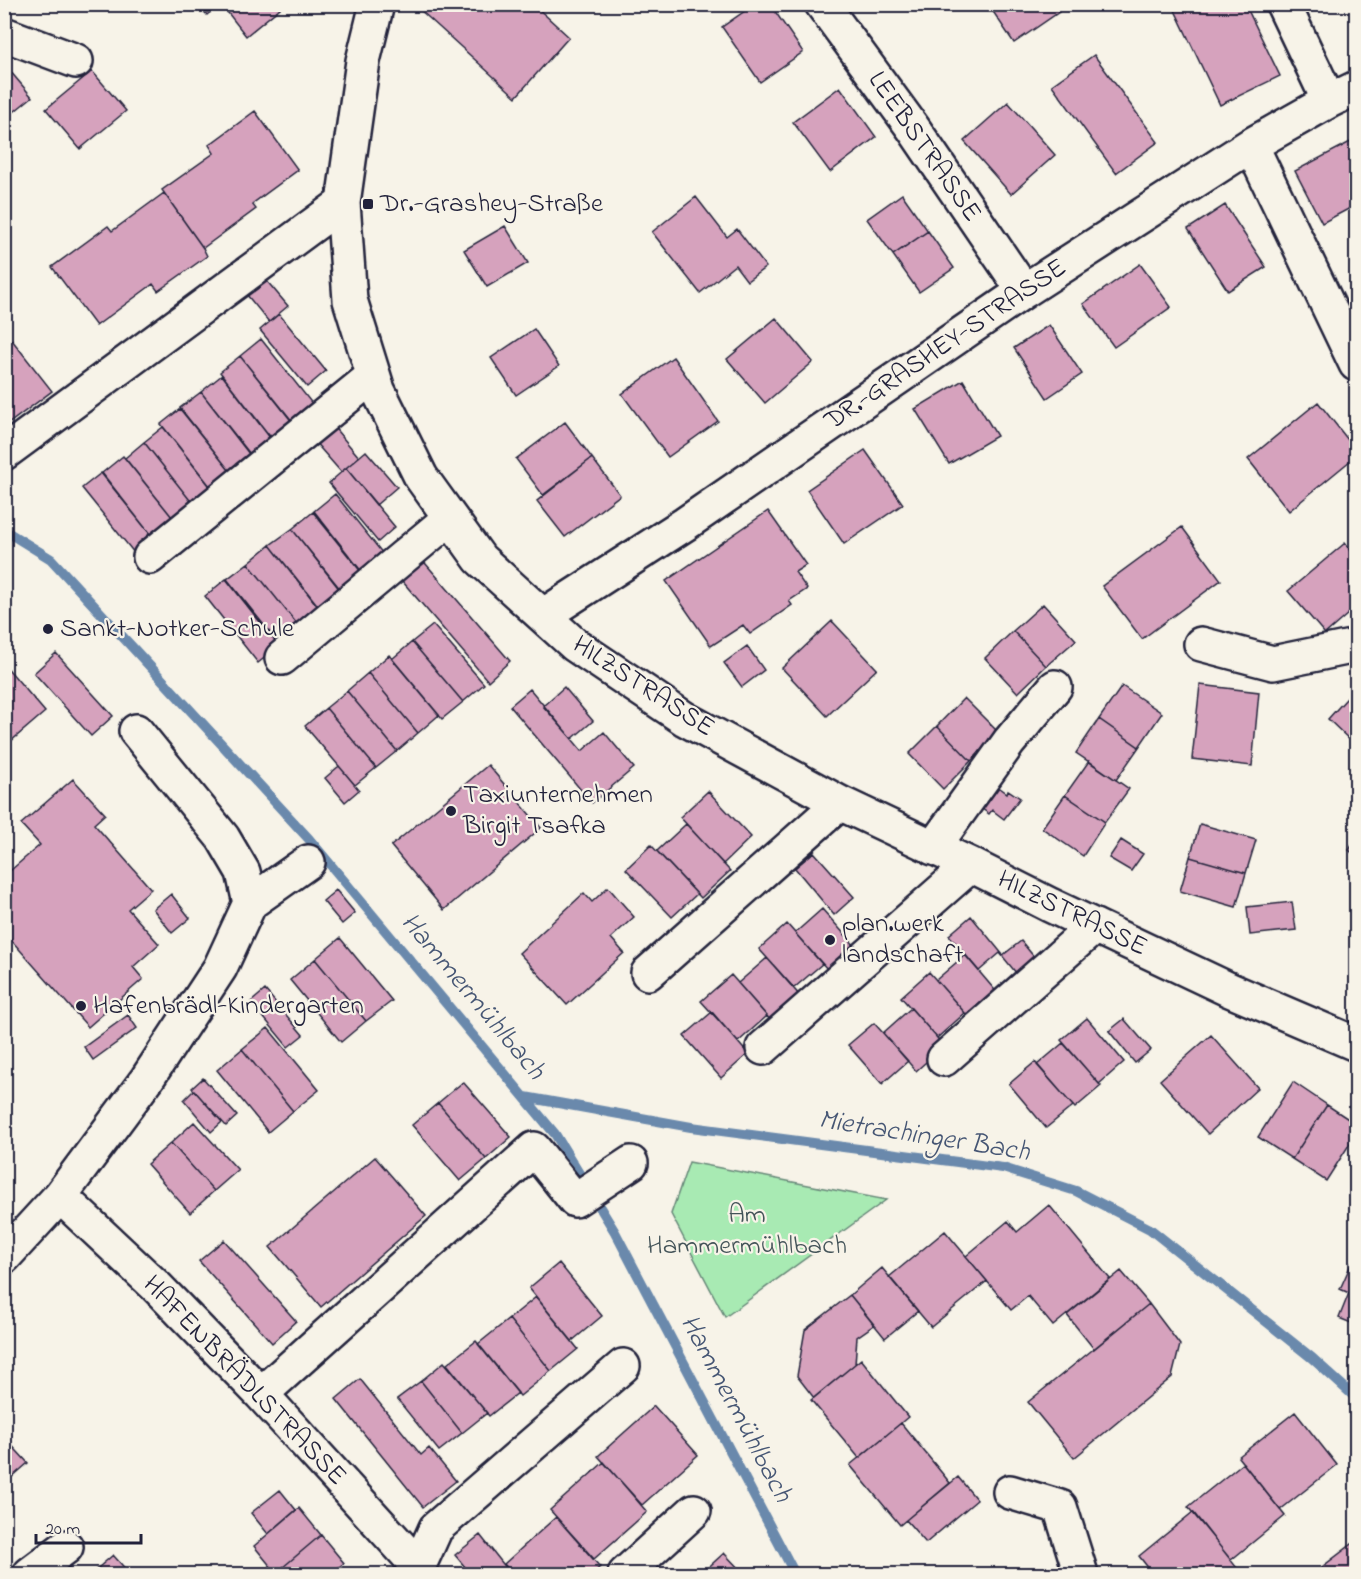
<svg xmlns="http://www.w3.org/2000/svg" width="1361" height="1579" font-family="'Indie Flower',sans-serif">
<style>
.green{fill:#a8eab3;stroke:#658677;stroke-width:1.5}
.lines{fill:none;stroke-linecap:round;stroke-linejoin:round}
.stream{stroke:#6a89ac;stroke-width:10}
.building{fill:#d6a2bd;stroke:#22223b;stroke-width:1.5}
.minor-casing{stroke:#22223b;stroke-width:38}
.minor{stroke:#f7f3e8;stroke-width:33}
.poi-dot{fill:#22223b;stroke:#f7f3e8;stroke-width:2}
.labels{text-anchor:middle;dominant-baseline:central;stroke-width:4.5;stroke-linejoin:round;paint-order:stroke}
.street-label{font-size:27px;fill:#22223b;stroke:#f7f3e8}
.poi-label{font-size:27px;fill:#22223b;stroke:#f7f3e8;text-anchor:start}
.park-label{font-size:27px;fill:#445459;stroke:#f7f3e8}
.water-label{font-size:28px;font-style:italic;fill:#465674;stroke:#f7f3e8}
</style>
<rect width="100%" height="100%" fill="#f7f3e8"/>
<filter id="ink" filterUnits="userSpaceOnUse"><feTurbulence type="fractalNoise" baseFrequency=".0167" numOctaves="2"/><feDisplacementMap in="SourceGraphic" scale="12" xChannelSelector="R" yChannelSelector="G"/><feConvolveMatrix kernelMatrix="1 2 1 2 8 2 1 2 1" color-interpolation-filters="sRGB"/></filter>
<g filter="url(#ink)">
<path class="green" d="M 689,1162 L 886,1200 L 725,1317 L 671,1214 Z"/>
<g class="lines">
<path class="stream" d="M 4,530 L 51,559 L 309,839 L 555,1134 L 615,1232 L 795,1574
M 525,1097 L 691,1127 L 1003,1168 L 1076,1191 L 1150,1229 L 1312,1358 L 1356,1398"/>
</g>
<path class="building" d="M 198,4 L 220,4 L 207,15 Z
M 221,4 L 285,4 L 246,36 Z
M 421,4 L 533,4 L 569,37 L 516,97 L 418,8 Z
M 755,4 L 770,4 L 803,52 L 760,82 L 722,27 Z
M 988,4 L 1053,4 L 1059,12 L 1014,43 Z
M 1172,4 L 1245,4 L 1280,76 L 1220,105 Z
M 1094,55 L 1158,142 L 1116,173 L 1052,85 Z
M 4,64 L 32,97 L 4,120 Z
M 92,71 L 126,111 L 80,149 L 46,109 Z
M 840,87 L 876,137 L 830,172 L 793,122 Z
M 1008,102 L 1055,155 L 1011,194 L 964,141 Z
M 255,111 L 298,170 L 252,204 L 256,209 L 203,248 L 162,190 L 214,153 L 209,145 Z
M 1356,139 L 1356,205 L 1322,223 L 1295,171 Z
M 164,193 L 203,248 L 207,256 L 158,291 L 153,284 L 96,326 L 52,267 L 108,226 L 112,231 Z
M 902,194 L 928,231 L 893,255 L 867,219 Z
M 696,197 L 727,237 L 737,229 L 766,267 L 747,281 L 735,265 L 700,293 L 652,232 Z
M 1225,205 L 1266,267 L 1228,291 L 1188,229 Z
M 505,226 L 528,263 L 487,287 L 464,250 Z
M 928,231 L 954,268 L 919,292 L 893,255 Z
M 1140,264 L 1171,307 L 1114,347 L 1083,304 Z
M 260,273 L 288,306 L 269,322 L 242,289 Z
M 279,314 L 326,371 L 307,387 L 260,330 Z
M 776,318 L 813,362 L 765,403 L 727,359 Z
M 1049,325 L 1082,374 L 1047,398 L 1014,348 Z
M 534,329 L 559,366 L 516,395 L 491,358 Z
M 261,339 L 314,406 L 293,422 L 240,356 Z
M 12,340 L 52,391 L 4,427 L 4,346 Z
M 240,356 L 293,423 L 272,439 L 220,372 Z
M 673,357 L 718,421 L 668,457 L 622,394 Z
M 222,375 L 274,443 L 254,459 L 201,392 Z
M 963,380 L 997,436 L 949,464 L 915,409 Z
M 201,392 L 253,459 L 233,475 L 180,408 Z
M 1318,402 L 1356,450 L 1356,456 L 1289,511 L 1248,459 Z
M 180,409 L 233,475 L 214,491 L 161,424 Z
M 565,422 L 592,458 L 543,495 L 516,459 Z
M 332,425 L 359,457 L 341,472 L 314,441 Z
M 163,427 L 216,494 L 197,509 L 144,442 Z
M 144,442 L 197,509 L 176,522 L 125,458 Z
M 865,450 L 903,504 L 844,544 L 807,490 Z
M 366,451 L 397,487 L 376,505 L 346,468 Z
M 123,456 L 176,522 L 154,539 L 102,473 Z
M 592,458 L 620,495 L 565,537 L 537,501 Z
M 346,468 L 395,527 L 378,542 L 329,483 Z
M 101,473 L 154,539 L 135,554 L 82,488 Z
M 335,494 L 388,560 L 366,577 L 314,511 Z
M 768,511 L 806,565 L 795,572 L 807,589 L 789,601 L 792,605 L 750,634 L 743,625 L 711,646 L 666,581 Z
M 313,512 L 366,578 L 345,595 L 292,529 Z
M 1182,527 L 1221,580 L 1142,639 L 1102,586 Z
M 292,529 L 344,595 L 323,612 L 270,545 Z
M 1345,543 L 1356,557 L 1356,607 L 1325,634 L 1288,591 Z
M 270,545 L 322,612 L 301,629 L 248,563 Z
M 419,556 L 510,661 L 488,681 L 397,575 Z
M 248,563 L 301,629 L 280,645 L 227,579 Z
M 226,579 L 279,646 L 258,663 L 205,596 Z
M 1043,604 L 1076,640 L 1046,666 L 1013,631 Z
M 832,621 L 877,669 L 827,716 L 782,668 Z
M 433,625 L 484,684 L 463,702 L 412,642 Z
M 1013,631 L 1046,666 L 1018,693 L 985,658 Z
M 412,642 L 463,702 L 442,719 L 392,659 Z
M 747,646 L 764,670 L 742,687 L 724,663 Z
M 56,653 L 113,716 L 91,736 L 34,673 Z
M 389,655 L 439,715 L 418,733 L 368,673 Z
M 4,664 L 45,712 L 4,747 Z
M 368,673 L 418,733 L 397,751 L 347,691 Z
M 1200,685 L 1259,692 L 1252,766 L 1192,759 Z
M 1122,686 L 1162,713 L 1139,747 L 1099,719 Z
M 564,687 L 593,721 L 572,739 L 543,706 Z
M 1356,688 L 1356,746 L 1328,719 Z
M 530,689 L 582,751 L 604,732 L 634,768 L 592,803 L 510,706 Z
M 347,691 L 397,751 L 376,768 L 326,708 Z
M 964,698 L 999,733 L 971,761 L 937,726 Z
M 326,708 L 376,768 L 355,785 L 305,726 Z
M 1099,719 L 1139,747 L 1116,780 L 1076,753 Z
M 937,726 L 971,761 L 943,789 L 909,754 Z
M 1089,761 L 1129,789 L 1105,822 L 1065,795 Z
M 488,765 L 541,828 L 444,910 L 391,846 Z
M 339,766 L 359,790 L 345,802 L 325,778 Z
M 73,779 L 105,814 L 94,824 L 151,889 L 128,909 L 159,944 L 133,967 L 143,979 L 88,1027 L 4,932 L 4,876 L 40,845 L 21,824 Z
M 993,783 L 1007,793 L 1008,790 L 1020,798 L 1004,819 L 992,810 L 989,814 L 977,805 Z
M 708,791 L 751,837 L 723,864 L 680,817 Z
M 1065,795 L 1105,822 L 1083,856 L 1042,828 Z
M 686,824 L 730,871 L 701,898 L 657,851 Z
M 1200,824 L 1256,840 L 1246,873 L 1190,857 Z
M 1356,839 L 1356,856 L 1349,850 Z
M 1121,840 L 1143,854 L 1131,871 L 1109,858 Z
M 651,845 L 697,894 L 672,917 L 626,869 Z
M 814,852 L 854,897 L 834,915 L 795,868 Z
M 1190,857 L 1246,873 L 1236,907 L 1180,891 Z
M 608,887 L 634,917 L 611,938 L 624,953 L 567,1005 L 519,953 L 584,893 L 592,902 Z
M 336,890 L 355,913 L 342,924 L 323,901 Z
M 171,894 L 190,918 L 172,933 L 153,909 Z
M 1292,902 L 1296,930 L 1250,935 L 1247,907 Z
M 822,909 L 855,946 L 828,970 L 795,933 Z
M 971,916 L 1003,955 L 1021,941 L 1040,964 L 1021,979 L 1000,953 L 979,971 L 949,935 Z
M 787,924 L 822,964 L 794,988 L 759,949 Z
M 340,938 L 392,1001 L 366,1021 L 315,959 Z
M 965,955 L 999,995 L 971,1020 L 936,980 Z
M 767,958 L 801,997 L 772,1022 L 738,983 Z
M 315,959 L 366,1021 L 341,1042 L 290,980 Z
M 929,972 L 965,1013 L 937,1038 L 901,997 Z
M 731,975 L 767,1016 L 738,1042 L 701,1001 Z
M 265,990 L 303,1035 L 288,1047 L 251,1002 Z
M 911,1008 L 944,1046 L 916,1071 L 883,1033 Z
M 712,1012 L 748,1054 L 721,1078 L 684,1036 Z
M 128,1015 L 137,1028 L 93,1060 L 84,1047 Z
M 1087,1018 L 1124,1062 L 1099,1084 L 1061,1040 Z
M 1124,1019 L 1151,1050 L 1135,1063 L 1109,1031 Z
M 874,1023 L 908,1061 L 882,1084 L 848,1045 Z
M 268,1028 L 319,1090 L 293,1111 L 242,1049 Z
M 1211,1035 L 1258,1088 L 1208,1134 L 1160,1080 Z
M 1063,1043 L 1101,1086 L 1075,1108 L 1037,1065 Z
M 242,1049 L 293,1111 L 268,1132 L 217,1070 Z
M 1035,1062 L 1073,1106 L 1046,1128 L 1009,1084 Z
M 203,1078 L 237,1116 L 226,1126 L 192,1088 Z
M 463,1082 L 511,1137 L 486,1159 L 438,1103 Z
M 1293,1082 L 1327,1105 L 1292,1159 L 1258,1137 Z
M 194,1090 L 222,1122 L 211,1132 L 184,1100 Z
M 438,1103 L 486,1159 L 460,1181 L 412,1125 Z
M 1327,1105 L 1356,1124 L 1356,1134 L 1326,1181 L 1292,1159 Z
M 194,1122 L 238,1170 L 214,1191 L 171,1143 Z
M 171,1143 L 214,1191 L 190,1213 L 147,1164 Z
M 375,1157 L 426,1216 L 321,1307 L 270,1247 Z
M 1049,1205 L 1110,1279 L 1053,1326 L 1028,1296 L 1011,1310 L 966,1256 L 1008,1221 L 1017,1232 Z
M 945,1231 L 987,1281 L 931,1327 L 889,1277 Z
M 224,1240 L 296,1321 L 272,1343 L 199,1261 Z
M 1356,1253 L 1356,1325 L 1339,1318 L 1349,1293 L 1340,1289 Z
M 559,1263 L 602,1316 L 572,1341 L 529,1288 Z
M 882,1268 L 918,1311 L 885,1338 L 850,1295 Z
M 1121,1271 L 1149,1304 L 1094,1349 L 1067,1315 Z
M 850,1295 L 874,1325 L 857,1337 L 855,1364 L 814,1398 L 797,1376 L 805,1330 Z
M 536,1297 L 578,1349 L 551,1371 L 509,1319 Z
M 1149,1304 L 1180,1345 L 1172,1377 L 1074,1458 L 1028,1402 Z
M 509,1319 L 551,1371 L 520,1396 L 478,1344 Z
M 476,1341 L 518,1393 L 489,1416 L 447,1364 Z
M 861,1359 L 908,1417 L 859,1458 L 811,1400 Z
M 444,1362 L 487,1413 L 462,1433 L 421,1381 Z
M 360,1379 L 421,1455 L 429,1448 L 456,1481 L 423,1507 L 336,1399 Z
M 421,1381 L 462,1433 L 439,1451 L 397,1399 Z
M 654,1406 L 698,1455 L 642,1505 L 598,1456 Z
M 1295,1412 L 1337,1465 L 1280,1510 L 1238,1457 Z
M 901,1423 L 950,1483 L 900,1525 L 850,1465 Z
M 4,1437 L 28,1463 L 4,1484 Z
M 604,1462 L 647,1512 L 594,1559 L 550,1510 Z
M 1243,1463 L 1285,1516 L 1231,1560 L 1188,1507 Z
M 958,1477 L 977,1500 L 926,1543 L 906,1520 Z
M 280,1490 L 296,1510 L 268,1534 L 251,1513 Z
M 299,1508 L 321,1535 L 276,1573 L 254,1546 Z
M 1193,1512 L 1237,1568 L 1229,1574 L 1153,1574 L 1139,1556 Z
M 556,1517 L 600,1567 L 592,1574 L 513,1574 L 504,1564 Z
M 321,1535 L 344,1563 L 330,1574 L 277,1574 L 276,1573 Z
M 480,1535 L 511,1574 L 471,1574 L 455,1555 Z
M 1356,1541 L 1356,1574 L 1327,1574 L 1322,1567 Z
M 724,1553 L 744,1574 L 701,1574 Z
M 113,1555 L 130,1574 L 91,1574 Z"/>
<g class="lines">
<g class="minor-casing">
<path id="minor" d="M 377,4 L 363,61 L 343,203 L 350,300 L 378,390 L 421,477 L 480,559 L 575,645 L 685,719 L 840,803 L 971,865 L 1050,905 L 1230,990 L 1356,1044
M 822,4 L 913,128 L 1024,291
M 1283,4 L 1329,101
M 4,34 L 76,61
M 1251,145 L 1356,364
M 4,453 L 343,203
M 150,557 L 373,376
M 544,615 L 685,524 L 1024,291 L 1251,145 L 1329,101 L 1356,88
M 1201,644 L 1273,663 L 1356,646
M 282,658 L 450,518
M 933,848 L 1009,742 L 1055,687
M 250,903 L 308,862
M 648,973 L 840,803
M 763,1048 L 971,865
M 944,1059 L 1095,926
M 60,1196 L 157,1287 L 261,1394 L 408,1555 L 420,1574
M 4,1257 L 60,1196 L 147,1079 L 220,968 L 250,903 L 243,872 L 223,838 L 136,731
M 261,1394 L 534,1149 L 575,1200 L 631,1163
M 1010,1492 L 1060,1507 L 1081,1574
M 417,1570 L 436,1528 L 623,1366
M 30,1574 L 66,1547
M 625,1574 L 694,1511"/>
</g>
<use href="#minor" class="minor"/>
</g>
</g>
<g class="poi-dot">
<rect x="362" y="198" width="12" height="12" rx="3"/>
<circle cx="48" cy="629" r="6"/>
<circle cx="451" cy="811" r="6"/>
<circle cx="830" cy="940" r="6"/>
<circle cx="81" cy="1006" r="6"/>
</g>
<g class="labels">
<g class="street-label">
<text transform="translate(924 147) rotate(55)">LEEBSTRASSE</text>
<text transform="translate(946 345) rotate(-34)">DR.-GRASHEY-STRASSE</text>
<text transform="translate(643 687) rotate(33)">HILZSTRASSE</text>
<text transform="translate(1072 914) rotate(26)">HILZSTRASSE</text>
<text transform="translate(244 1381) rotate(46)">HAFENBRÄDLSTRASSE</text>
</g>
<g class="poi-label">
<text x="380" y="204">Dr.-Grashey-Straße</text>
<text x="60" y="629">Sankt-Notker-Schule</text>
<text x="463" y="795">Taxiunternehmen<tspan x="463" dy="31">Birgit Tsafka</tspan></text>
<text x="842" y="924">plan.werk<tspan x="842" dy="31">landschaft</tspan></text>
<text x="93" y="1006">Hafenbrädl-Kindergarten</text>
</g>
<g class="park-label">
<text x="747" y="1215">Am<tspan x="747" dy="31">Hammermühlbach</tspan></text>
</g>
<g class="water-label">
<text transform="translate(472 997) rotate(50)">Hammermühlbach</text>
<text transform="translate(924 1137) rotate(9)">Mietrachinger Bach</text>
<text transform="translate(735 1409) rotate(62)">Hammermühlbach</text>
</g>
</g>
<rect width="1361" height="1579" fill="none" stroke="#f7f3e8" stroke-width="24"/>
<rect x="12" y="12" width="1337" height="1555" fill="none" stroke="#22223b" stroke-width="2" filter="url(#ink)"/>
<path d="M36 1534v9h105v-9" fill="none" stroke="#22223b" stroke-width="3"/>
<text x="45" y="1534" font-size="18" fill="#22223b" stroke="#f7f3e8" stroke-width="4.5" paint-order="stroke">20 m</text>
</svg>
